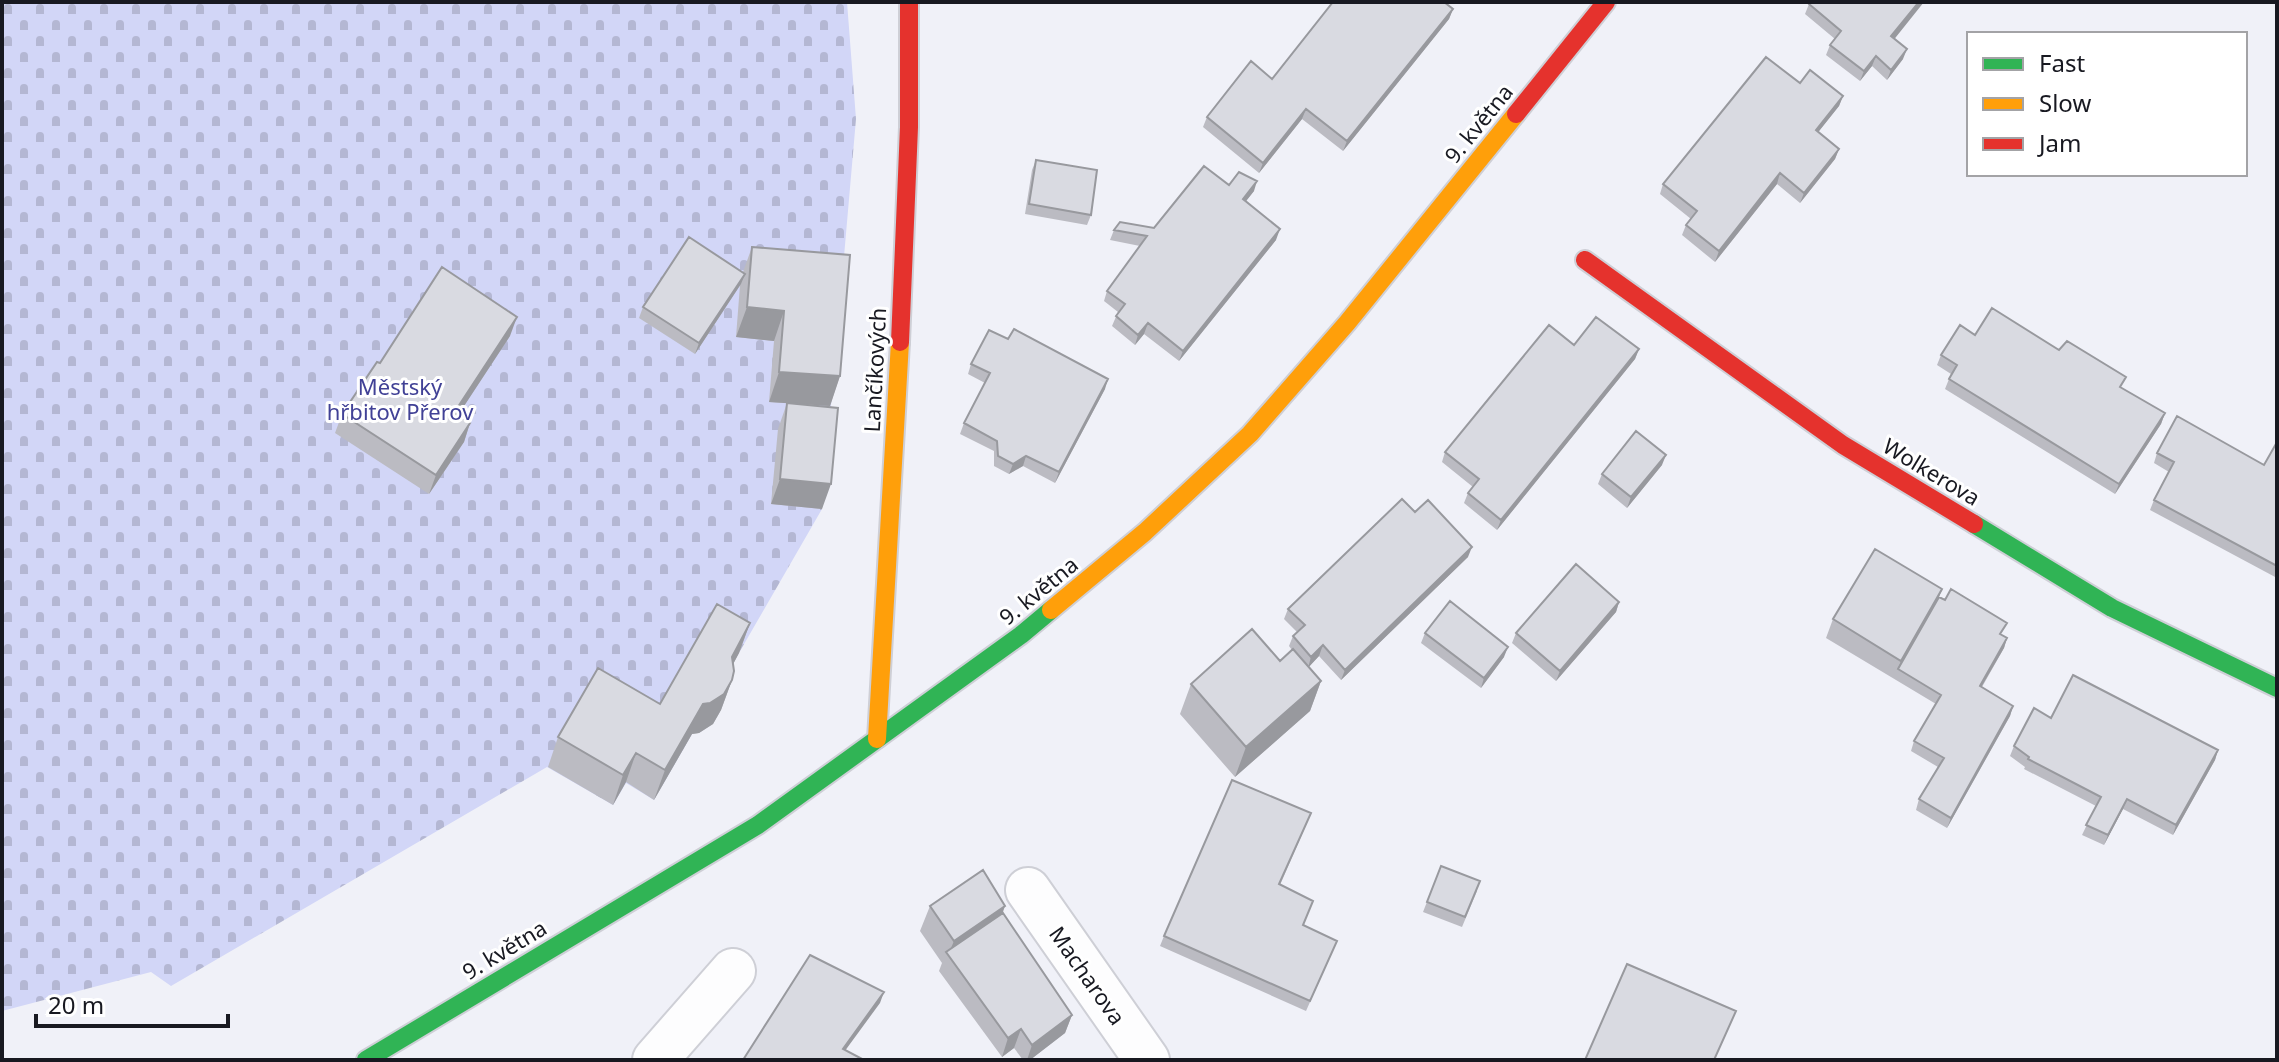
<svg xmlns="http://www.w3.org/2000/svg" width="2279" height="1062" font-family="'Noto Sans',sans-serif">
<style>
.cemetery{fill:url(#cemetery-stones)}
.lines{fill:none;stroke-linecap:round;stroke-linejoin:round}
.street-casing{stroke:#cecfd6;stroke-width:48}
.fast-casing{stroke:#cecfd6;stroke-width:22}
.slow-casing{stroke:#cecfd6;stroke-width:22}
.jam-casing{stroke:#cecfd6;stroke-width:22}
.street{stroke:#fdfdfe;stroke-width:44}
.fast{stroke:#30b455;stroke-width:18}
.slow{stroke:#ff9f0a;stroke-width:18}
.jam{stroke:#e5322d;stroke-width:18}
.wall{fill:#bbbbc2}
.shaded-wall{fill:#98999e}
.building{fill:#d9dae1;stroke:#98999e;stroke-width:2}
.labels{text-anchor:middle;dominant-baseline:central;stroke-width:6;stroke-linejoin:round;paint-order:stroke}
.street-label{font-size:22px;fill:#181921;stroke:#fff}
.park-label{font-size:22px;fill:#414196;stroke:#fff}
</style>
<defs>
<pattern id="cemetery-stones" width="16" height="16" patternUnits="userSpaceOnUse" patternTransform="scale(2)"><rect width="16" height="16" fill="#d2d6f7"/><path d="M2 7V4a2 2 0 0 1 4 0v3zM10 15v-3a2 2 0 0 1 4 0v3z" fill="#b4b7d3"/></pattern>
</defs>
<rect width="100%" height="100%" fill="#f0f1f8"/>
<path class="cemetery" d="M 2,2 L 847,2 L 856,119 L 822,509 L 654,800 L 626,783 L 613,805 L 547,767 L 171,986 L 151,972 L 2,1011 Z"/>
<g class="lines">
<g class="street-casing">
<path id="street" d="M 1028,890 L 1147,1060
M 655,1060 L 733,971"/>
</g>
<g class="fast-casing">
<path id="fast" d="M 1974,524 L 2112,608 L 2277,688
M 366,1060 L 758,825 L 1021,635 L 1051,610"/>
</g>
<g class="slow-casing">
<path id="slow" d="M 1051,610 L 1145,532 L 1250,434 L 1347,323 L 1516,114
M 877,739 L 900,342"/>
</g>
<g class="jam-casing">
<path id="jam" d="M 1516,114 L 1606,2
M 1585,260 L 1843,445 L 1974,524
M 900,342 L 909,127 L 909,2"/>
</g>
<use href="#street" class="street"/>
<use href="#fast" class="fast"/>
<use href="#slow" class="slow"/>
<use href="#jam" class="jam"/>
</g>
<path class="wall" d="M 1809,4 L 1894,39 L 1903,59 L 1887,80 L 1872,66 L 1860,81 L 1826,55 L 1830,45 L 1835,39 L 1805,14 Z
M 1453,9 L 1449,19 L 1343,151 L 1302,119 L 1259,173 L 1203,127 L 1207,117 L 1272,79 Z
M 1800,83 L 1843,96 L 1839,106 L 1818,132 L 1839,149 L 1835,159 L 1800,203 L 1777,184 L 1715,262 L 1682,235 L 1686,225 L 1691,219 L 1660,194 L 1663,184 Z
M 1036,160 L 1091,215 L 1087,225 L 1025,214 L 1032,170 Z
M 1229,185 L 1254,191 L 1246,201 L 1276,240 L 1179,361 L 1144,334 L 1135,345 L 1112,326 L 1118,312 L 1104,301 L 1107,291 L 1140,246 L 1110,240 L 1114,230 L 1154,228 Z
M 752,247 L 840,376 L 830,406 L 769,402 L 774,341 L 736,337 L 740,285 L 695,354 L 639,318 L 643,307 L 743,272 Z
M 1975,335 L 2122,388 L 2165,413 L 2161,424 L 2115,494 L 1945,389 L 1951,374 L 1937,365 L 1941,355 Z
M 510,336 L 458,415 L 470,423 L 464,442 L 429,494 L 335,433 L 342,414 L 380,363 Z
M 1574,345 L 1639,349 L 1635,359 L 1497,530 L 1464,503 L 1468,493 L 1473,487 L 1442,462 L 1445,452 Z
M 971,364 L 1105,389 L 1055,483 L 1023,466 L 1009,474 L 994,466 L 994,451 L 960,434 L 964,423 L 985,383 L 968,374 Z
M 787,403 L 822,509 L 771,504 L 778,429 Z
M 2277,442 L 2277,578 L 2150,510 L 2154,500 L 2169,472 L 2154,463 L 2157,453 L 2264,465 Z
M 1662,465 L 1627,508 L 1598,484 L 1602,474 Z
M 1415,512 L 1468,557 L 1341,680 L 1319,656 L 1308,667 L 1321,681 L 1310,711 L 1235,777 L 1180,714 L 1191,684 L 1280,661 L 1292,650 L 1289,646 L 1293,636 L 1297,632 L 1284,619 L 1288,609 Z
M 1939,598 L 2007,638 L 2004,648 L 1982,687 L 2013,706 L 2010,716 L 1947,828 L 1916,810 L 1919,799 L 1938,767 L 1911,751 L 1914,741 L 1936,704 L 1826,638 L 1833,619 Z
M 1619,602 L 1616,612 L 1556,681 L 1512,643 L 1516,633 Z
M 750,623 L 739,653 L 733,664 L 732,680 L 721,710 L 713,724 L 699,733 L 692,734 L 654,800 L 626,782 L 613,805 L 548,767 L 558,737 L 660,704 Z
M 1425,633 L 1504,657 L 1481,688 L 1421,643 Z
M 2051,718 L 2218,750 L 2215,760 L 2173,835 L 2123,809 L 2104,845 L 2082,835 L 2096,806 L 2024,769 L 2025,767 L 2010,756 L 2014,746 Z
M 1307,823 L 1280,885 L 1303,925 L 1337,941 L 1306,1011 L 1160,946 L 1164,936 Z
M 1441,866 L 1477,891 L 1462,927 L 1423,912 Z
M 930,906 L 1003,913 L 1072,1015 L 1065,1033 L 1030,1060 L 1023,1060 L 1014,1048 L 1002,1057 L 939,971 L 942,963 L 920,931 Z"/>
<path class="shaded-wall" d="M 1919,2 L 1924,2 L 1888,47 L 1891,36 Z
M 1453,9 L 1449,19 L 1343,151 L 1347,141 Z
M 1907,49 L 1903,59 L 1887,80 L 1891,70 Z
M 1876,56 L 1872,66 L 1860,81 L 1864,71 Z
M 1843,96 L 1839,106 L 1812,140 L 1816,130 Z
M 1306,109 L 1302,119 L 1259,173 L 1263,163 Z
M 1839,149 L 1835,159 L 1800,203 L 1804,193 Z
M 1780,173 L 1777,184 L 1715,262 L 1719,251 Z
M 1257,181 L 1254,191 L 1239,210 L 1243,199 Z
M 1280,229 L 1276,240 L 1179,361 L 1183,351 Z
M 745,274 L 741,284 L 695,354 L 699,343 Z
M 747,307 L 784,311 L 774,341 L 736,337 Z
M 517,317 L 510,336 L 447,432 L 454,413 Z
M 1148,323 L 1144,334 L 1135,345 L 1138,335 Z
M 1639,349 L 1635,359 L 1497,530 L 1501,520 Z
M 779,372 L 840,376 L 830,406 L 769,402 Z
M 1108,379 L 1105,389 L 1055,483 L 1059,472 Z
M 2165,413 L 2161,424 L 2115,494 L 2119,484 Z
M 470,423 L 464,442 L 429,494 L 436,475 Z
M 1666,455 L 1662,465 L 1627,508 L 1631,497 Z
M 1026,456 L 1023,466 L 1009,474 L 1013,464 Z
M 780,479 L 831,484 L 822,509 L 771,504 Z
M 1472,547 L 1468,557 L 1341,680 L 1345,670 Z
M 1942,589 L 1935,608 L 1898,669 L 1901,661 Z
M 1619,602 L 1616,612 L 1556,681 L 1560,671 Z
M 750,623 L 739,653 L 721,687 L 732,657 Z
M 2007,638 L 2004,648 L 1976,696 L 1980,686 Z
M 1323,645 L 1319,656 L 1308,668 L 1311,657 Z
M 1508,647 L 1504,657 L 1481,688 L 1484,678 Z
M 732,680 L 721,710 L 713,724 L 699,733 L 692,734 L 654,800 L 665,770 L 703,704 Z
M 1321,681 L 1310,711 L 1235,777 L 1246,747 Z
M 2013,706 L 2010,716 L 1947,828 L 1951,818 Z
M 2218,750 L 2215,760 L 2173,835 L 2176,825 Z
M 636,753 L 626,782 L 613,805 L 623,775 Z
M 2127,799 L 2123,809 L 2104,845 L 2108,835 Z
M 1005,906 L 996,932 L 948,955 L 954,941 Z
M 884,992 L 880,1003 L 839,1059 L 843,1049 Z
M 1072,1015 L 1065,1033 L 1030,1060 L 1027,1060 L 1032,1045 Z
M 1021,1029 L 1014,1048 L 1002,1057 L 1008,1038 Z"/>
<path class="building" d="M 1333,2 L 1444,2 L 1453,9 L 1347,141 L 1306,109 L 1263,163 L 1207,117 L 1251,61 L 1272,79 Z
M 1810,2 L 1919,2 L 1891,36 L 1907,49 L 1891,70 L 1876,56 L 1864,71 L 1830,45 L 1841,31 L 1809,4 Z
M 1766,57 L 1800,83 L 1810,70 L 1843,96 L 1816,130 L 1839,149 L 1804,193 L 1780,173 L 1719,251 L 1686,225 L 1697,211 L 1663,184 Z
M 1036,160 L 1097,170 L 1091,215 L 1029,204 Z
M 1204,166 L 1229,185 L 1239,172 L 1257,181 L 1243,199 L 1280,229 L 1183,351 L 1148,323 L 1138,335 L 1116,316 L 1125,304 L 1107,291 L 1147,236 L 1114,230 L 1120,222 L 1154,228 Z
M 689,237 L 745,274 L 699,343 L 643,307 Z
M 752,247 L 850,255 L 840,376 L 779,372 L 784,311 L 747,307 Z
M 442,267 L 517,317 L 454,413 L 470,423 L 436,475 L 342,414 L 377,362 L 380,363 Z
M 1992,308 L 2059,350 L 2067,341 L 2126,377 L 2120,387 L 2165,413 L 2119,484 L 1949,379 L 1957,365 L 1941,355 L 1960,325 L 1975,335 Z
M 1596,317 L 1639,349 L 1501,520 L 1468,493 L 1479,479 L 1445,452 L 1549,325 L 1574,345 Z
M 1014,329 L 1108,379 L 1059,472 L 1026,456 L 1013,464 L 998,456 L 997,441 L 964,423 L 990,373 L 971,364 L 989,330 L 1008,339 Z
M 787,403 L 838,408 L 831,484 L 780,479 Z
M 2177,416 L 2264,465 L 2277,442 L 2277,566 L 2154,500 L 2174,462 L 2157,453 Z
M 1636,431 L 1666,455 L 1631,497 L 1602,474 Z
M 1402,499 L 1415,512 L 1428,500 L 1472,547 L 1345,670 L 1323,645 L 1311,657 L 1293,636 L 1305,625 L 1288,609 Z
M 1875,549 L 1942,589 L 1901,661 L 1833,619 Z
M 1576,564 L 1619,602 L 1560,671 L 1516,633 Z
M 1951,589 L 2007,623 L 2000,634 L 2007,638 L 1980,686 L 2013,706 L 1951,818 L 1919,799 L 1944,758 L 1914,741 L 1941,695 L 1898,669 L 1939,597 L 1945,600 Z
M 1450,601 L 1508,647 L 1484,678 L 1425,633 Z
M 717,604 L 750,623 L 732,657 L 734,671 L 732,680 L 724,694 L 710,703 L 703,704 L 665,770 L 636,753 L 623,775 L 558,737 L 598,668 L 660,704 Z
M 1252,629 L 1280,661 L 1293,649 L 1321,681 L 1246,747 L 1191,684 Z
M 2073,675 L 2218,750 L 2176,825 L 2127,799 L 2108,835 L 2086,825 L 2101,797 L 2028,759 L 2029,757 L 2014,746 L 2034,708 L 2051,718 Z
M 1232,780 L 1311,813 L 1279,884 L 1313,901 L 1303,925 L 1337,941 L 1310,1001 L 1164,936 Z
M 1441,866 L 1480,881 L 1465,917 L 1427,902 Z
M 983,870 L 1005,906 L 954,941 L 930,906 Z
M 1003,913 L 1072,1015 L 1032,1045 L 1021,1029 L 1008,1038 L 946,952 Z
M 810,955 L 884,992 L 843,1049 L 864,1060 L 743,1060 Z
M 1627,964 L 1736,1011 L 1714,1060 L 1585,1060 Z"/>
<g class="labels">
<g class="street-label">
<text transform="translate(1478 123) rotate(-51)">9. května</text>
<text transform="translate(874 370) rotate(-87)">Lančíkových</text>
<text transform="translate(1932 471) rotate(31)">Wolkerova</text>
<text transform="translate(1038 590) rotate(-39)">9. května</text>
<text transform="translate(504 949) rotate(-31)">9. května</text>
<text transform="translate(1088 975) rotate(55)">Macharova</text>
</g>
<g class="park-label">
<text x="400" y="386">Městský<tspan x="400" dy="25">hřbitov Přerov</tspan></text>
</g>
</g>
<rect width="2279" height="1062" fill="none" stroke="#181921" stroke-width="8"/>
<rect x="1967" y="32" width="280" height="144" fill="#ffffff" stroke="#a3a3a6" stroke-width="2"/>
<rect x="1983" y="58" width="40" height="12" fill="#30b455" stroke="#a3a3a6" stroke-width="2"/>
<text x="2039" y="72" font-size="24" fill="#181921">Fast</text>
<rect x="1983" y="98" width="40" height="12" fill="#ff9f0a" stroke="#a3a3a6" stroke-width="2"/>
<text x="2039" y="112" font-size="24" fill="#181921">Slow</text>
<rect x="1983" y="138" width="40" height="12" fill="#e5322d" stroke="#a3a3a6" stroke-width="2"/>
<text x="2039" y="152" font-size="24" fill="#181921">Jam</text>
<path d="M36 1014v12h192v-12" fill="none" stroke="#181921" stroke-width="4"/>
<text x="48" y="1014" font-size="24" fill="#181921" stroke="#ffffff" stroke-width="6" paint-order="stroke">20 m</text>
</svg>
